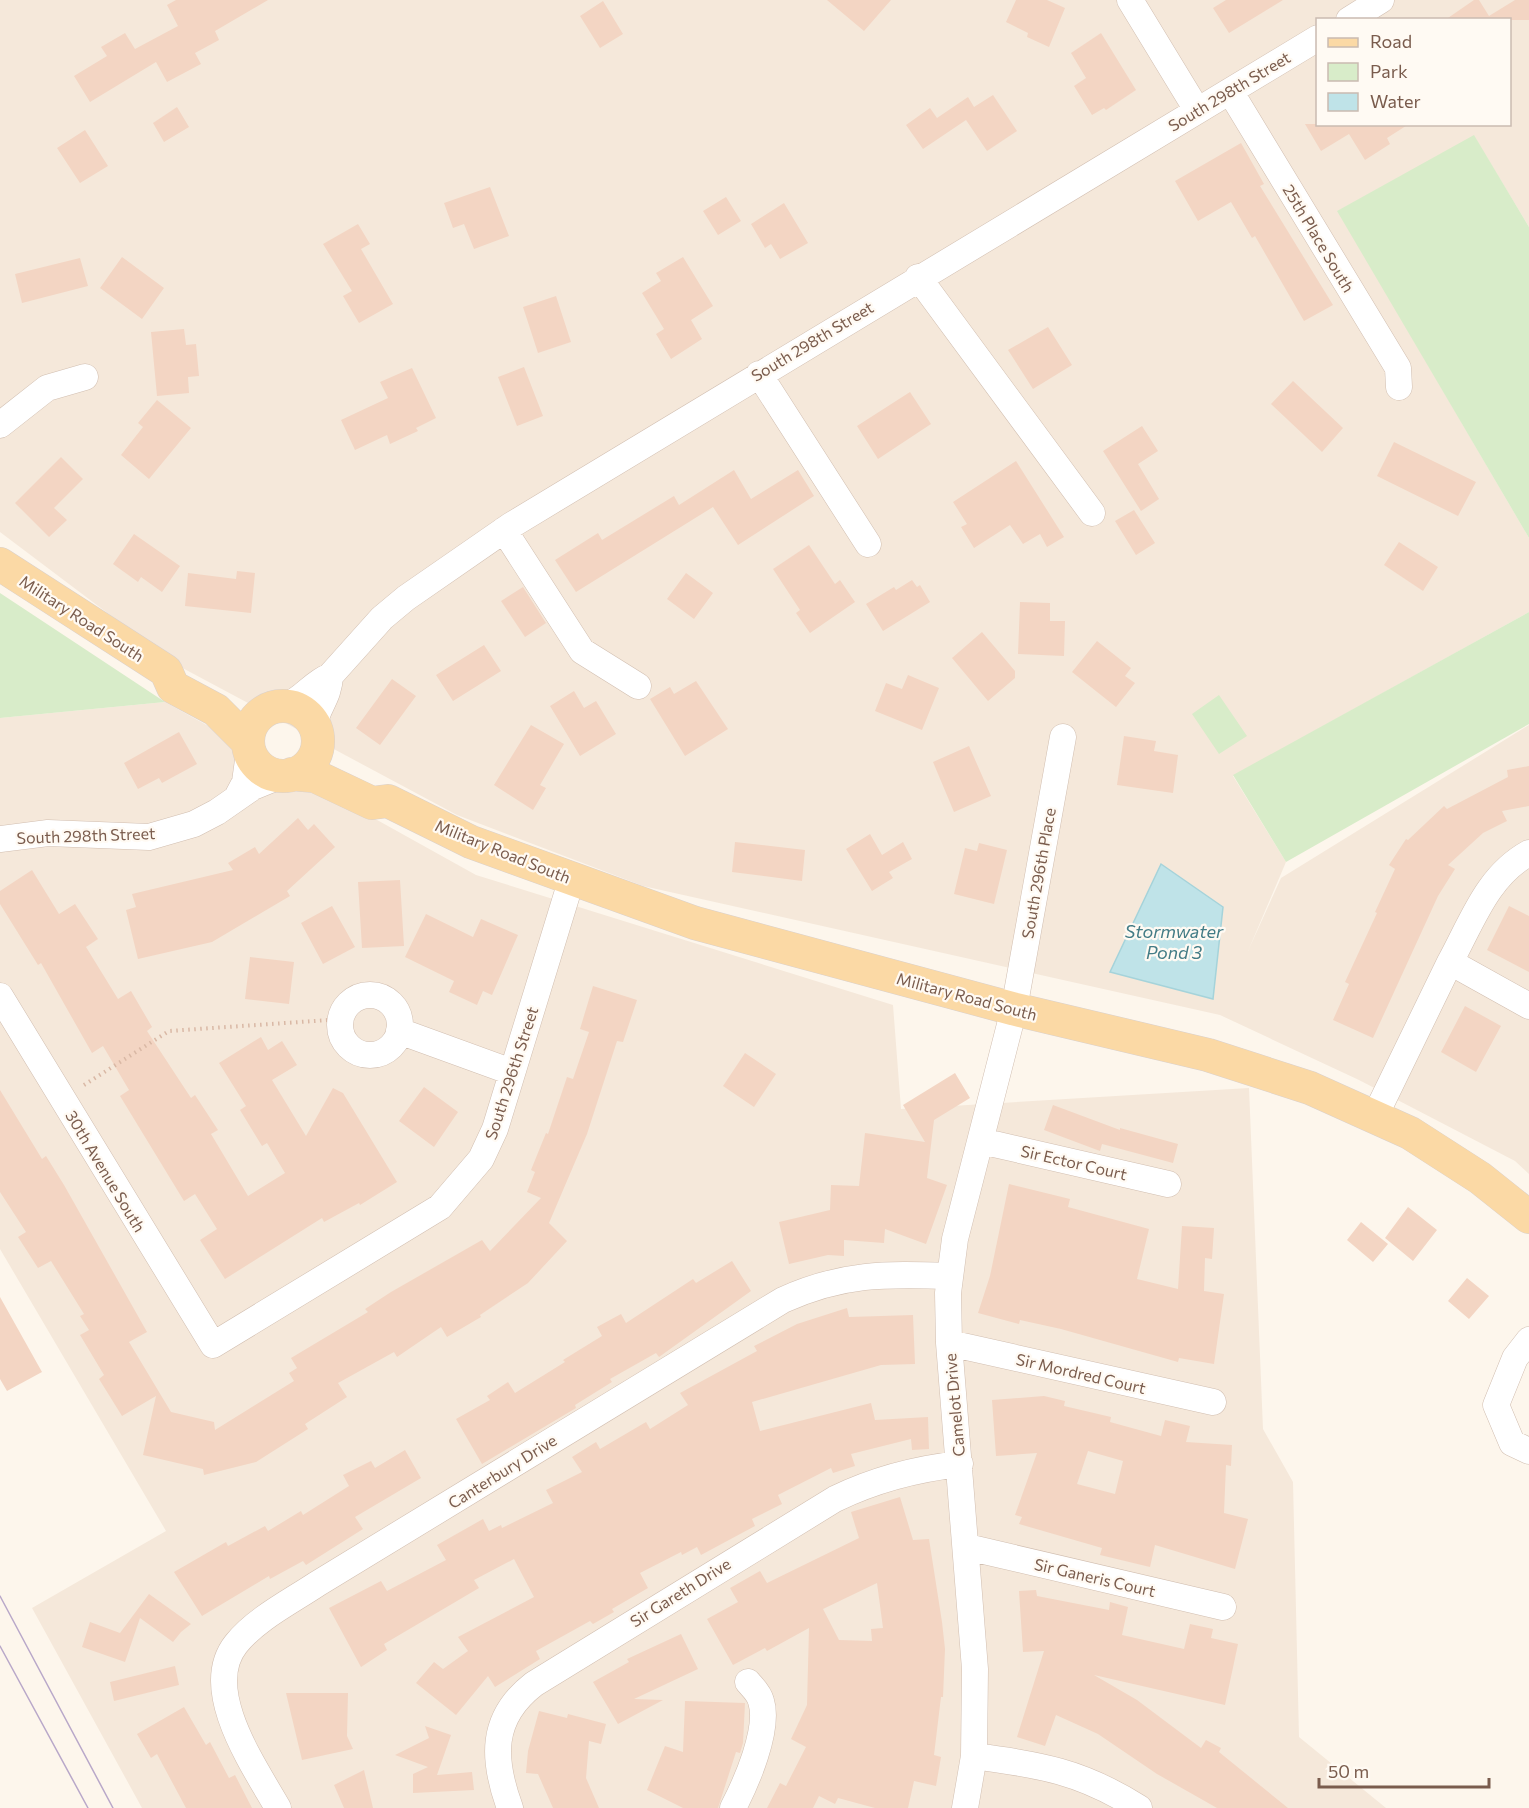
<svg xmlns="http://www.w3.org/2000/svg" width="1529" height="1808" font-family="Commissioner,sans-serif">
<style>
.residential{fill:#f5e8da;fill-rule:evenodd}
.green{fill:#d8ecc9}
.water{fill:#bfe3e8;stroke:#a5d3da;stroke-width:1.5}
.building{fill:#f3d5c3;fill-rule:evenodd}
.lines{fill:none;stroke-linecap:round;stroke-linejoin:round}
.minor-casing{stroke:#d1beb0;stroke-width:27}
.major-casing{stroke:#dad1cd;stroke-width:34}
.path{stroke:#d9b8a5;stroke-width:4;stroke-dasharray:1.5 4.5;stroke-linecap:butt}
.minor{stroke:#fff;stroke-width:26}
.major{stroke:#fbd9a5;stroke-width:33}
.tram{stroke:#b9a8c9;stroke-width:1.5}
.labels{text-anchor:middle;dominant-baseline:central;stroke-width:4.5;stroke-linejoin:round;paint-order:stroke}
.street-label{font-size:16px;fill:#7a5c4d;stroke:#fffaf3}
.water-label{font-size:18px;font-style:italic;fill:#437c86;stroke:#fffaf3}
</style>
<rect width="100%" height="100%" fill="#fdf6ec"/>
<path class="residential" d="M 0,0 L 1529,0 L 1529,227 L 1474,136 L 1338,211 L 1529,538 L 1529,612 L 1233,776 L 1286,862 L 1248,951 L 1281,878 L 1529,725 L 1529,1174 L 1515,1161 L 1359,1080 L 1220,1015 L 643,886 L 457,815 L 175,664 L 0,532 ZM 1318,20 L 1510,20 L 1510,124 L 1318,124 Z
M 165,702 L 476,875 L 893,1005 L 901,1109 L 1249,1088 L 1263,1429 L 1293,1482 L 1299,1737 L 1386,1808 L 142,1808 L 32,1608 L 166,1531 L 0,1249 L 0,718 Z"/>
<path class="green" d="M 1474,135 L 1529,227 L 1529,538 L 1337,211 Z
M 0,593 L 165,702 L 0,718 Z
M 1529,612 L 1529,724 L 1286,862 L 1233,775 Z
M 1219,695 L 1247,736 L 1219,754 L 1192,714 Z"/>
<path class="water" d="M 1161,864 L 1223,907 L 1213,999 L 1110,972 Z"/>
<path class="building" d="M 176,0 L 268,0 L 215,31 L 219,40 L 195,53 L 201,64 L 167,82 L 156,62 L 90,102 L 74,76 L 107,56 L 101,47 L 125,33 L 135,49 L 178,26 L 167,5 Z
M 827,0 L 891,0 L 864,31 Z
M 1016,0 L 1047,0 L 1065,8 L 1049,47 L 1027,37 L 1028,33 L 1006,22 Z
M 1226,0 L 1283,0 L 1229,33 L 1213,8 Z
M 1474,0 L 1479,0 L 1489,16 L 1515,0 L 1529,0 L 1529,20 L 1445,20 Z
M 603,1 L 623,34 L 600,48 L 580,16 Z
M 1101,33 L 1136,90 L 1106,110 L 1104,108 L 1092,115 L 1074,86 L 1086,78 L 1071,53 Z
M 993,95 L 1017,131 L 987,151 L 966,120 L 923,149 L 906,125 L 930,108 L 937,118 L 968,97 L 974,107 Z
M 177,107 L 189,127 L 164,142 L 153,123 Z
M 1305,124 L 1409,124 L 1387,138 L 1390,144 L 1365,160 L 1349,134 L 1321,151 Z
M 85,130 L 108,166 L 80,183 L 57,148 Z
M 1241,143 L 1264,184 L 1260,186 L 1333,305 L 1304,321 L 1255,236 L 1252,238 L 1231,202 L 1198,221 L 1175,181 Z
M 490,187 L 509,236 L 474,249 L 464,224 L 453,228 L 444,203 Z
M 726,197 L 741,221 L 718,235 L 703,211 Z
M 784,203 L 808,243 L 780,259 L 771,244 L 765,248 L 751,224 Z
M 358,224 L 370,244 L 361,249 L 393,304 L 359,323 L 343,296 L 352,291 L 323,244 Z
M 122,257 L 164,288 L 142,319 L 100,288 Z
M 683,257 L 713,306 L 691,320 L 702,339 L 671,359 L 656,334 L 664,329 L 642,293 L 661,281 L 656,273 Z
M 80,258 L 88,286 L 22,303 L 15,274 Z
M 556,296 L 571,342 L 538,353 L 523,307 Z
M 1048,327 L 1072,365 L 1033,389 L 1008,350 Z
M 184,329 L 186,345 L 196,344 L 199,376 L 188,377 L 189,393 L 157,396 L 151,332 Z
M 524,367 L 543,416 L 517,426 L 498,377 Z
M 412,368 L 436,418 L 416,428 L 418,431 L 390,444 L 387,435 L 355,450 L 341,420 L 388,398 L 380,382 Z
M 1293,381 L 1343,428 L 1322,452 L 1271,404 Z
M 910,392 L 931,424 L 878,459 L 857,426 Z
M 157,400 L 191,428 L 149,479 L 121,455 L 143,427 L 138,423 Z
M 1142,426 L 1158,451 L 1138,464 L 1159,499 L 1141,511 L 1103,451 Z
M 1394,442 L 1476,482 L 1458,516 L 1377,476 Z
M 61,457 L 83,479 L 54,508 L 67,520 L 49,537 L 15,503 Z
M 1016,461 L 1064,537 L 1047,547 L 1040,534 L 1023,544 L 1010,525 L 974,548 L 961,527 L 967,524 L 953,502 Z
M 734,470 L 751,499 L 798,470 L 814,496 L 738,545 L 713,507 L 576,592 L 555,560 L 598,533 L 602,540 L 674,496 L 679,505 Z
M 1134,510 L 1155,543 L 1136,555 L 1115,521 Z
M 134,534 L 180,566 L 162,592 L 141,577 L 138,582 L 113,564 Z
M 1399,542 L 1438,567 L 1423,591 L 1384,565 Z
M 809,545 L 835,584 L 840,580 L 855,602 L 810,633 L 796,613 L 800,610 L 773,569 Z
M 237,571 L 255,573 L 251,613 L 185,606 L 188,573 L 236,579 Z
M 686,573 L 713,593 L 694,619 L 667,599 Z
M 912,580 L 917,587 L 920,585 L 930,602 L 883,631 L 866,604 L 894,587 L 896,590 Z
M 523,587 L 546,623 L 525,637 L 501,601 Z
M 1020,602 L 1050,603 L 1050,621 L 1065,621 L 1064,656 L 1018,654 Z
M 982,632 L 1015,671 L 1015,678 L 988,701 L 952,658 Z
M 1097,641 L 1131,668 L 1125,676 L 1135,683 L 1116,707 L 1072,672 Z
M 484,645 L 501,671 L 453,701 L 436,675 Z
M 908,675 L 939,688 L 922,730 L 875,711 L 886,683 L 902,689 Z
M 392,679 L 416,696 L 380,745 L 356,728 Z
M 696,681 L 728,729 L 685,756 L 650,699 L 670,687 L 674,694 Z
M 574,691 L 584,708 L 596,701 L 616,734 L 580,756 L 550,706 Z
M 531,725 L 564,744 L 540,785 L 546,788 L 533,810 L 494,785 Z
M 179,732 L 197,764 L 162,783 L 159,778 L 138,789 L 124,763 Z
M 1124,736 L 1156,741 L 1154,751 L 1178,755 L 1173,793 L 1117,785 Z
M 969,746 L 991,796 L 954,812 L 933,762 Z
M 1529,766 L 1529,806 L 1502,811 L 1507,821 L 1483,833 L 1448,865 L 1455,869 L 1438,896 L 1373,1038 L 1333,1020 L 1349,984 L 1345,982 L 1377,913 L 1375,912 L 1395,869 L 1389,865 L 1406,839 L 1408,840 L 1444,806 L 1447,809 L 1508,777 L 1507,770 Z
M 298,818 L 308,830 L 314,824 L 335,847 L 287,891 L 290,896 L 212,942 L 138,959 L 126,910 L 136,907 L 132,894 L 233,870 L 228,863 L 255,847 L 259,854 Z
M 870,834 L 882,855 L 903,842 L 912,859 L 889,872 L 893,878 L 872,891 L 846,849 Z
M 735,842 L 805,850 L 802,881 L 732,872 Z
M 979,843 L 1007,850 L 994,904 L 954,894 L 965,848 L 977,851 Z
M 32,870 L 59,914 L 75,904 L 98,939 L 86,947 L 118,999 L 131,991 L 152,1027 L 147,1031 L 191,1098 L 195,1095 L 218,1130 L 211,1134 L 248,1196 L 285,1173 L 267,1143 L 262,1146 L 240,1110 L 246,1106 L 219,1063 L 261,1037 L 268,1050 L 282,1041 L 297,1065 L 272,1080 L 306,1136 L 333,1088 L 343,1093 L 397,1182 L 360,1205 L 359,1203 L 324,1222 L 322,1218 L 225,1279 L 200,1240 L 217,1229 L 195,1194 L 184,1201 L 120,1096 L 129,1090 L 103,1046 L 92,1053 L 41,963 L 38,965 L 0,904 L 0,891 Z
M 400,880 L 404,946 L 362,948 L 358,882 Z
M 332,906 L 355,947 L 323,964 L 301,923 Z
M 1509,906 L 1529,916 L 1529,972 L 1487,950 Z
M 426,914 L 473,937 L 481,919 L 518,935 L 492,995 L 483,991 L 477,1005 L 449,992 L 454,981 L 405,957 Z
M 250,957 L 294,962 L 289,1004 L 245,999 Z
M 593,986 L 637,1000 L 623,1042 L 617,1041 L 587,1134 L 549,1223 L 567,1241 L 528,1283 L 480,1315 L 481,1317 L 447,1337 L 441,1327 L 397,1357 L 394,1352 L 338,1383 L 347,1397 L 305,1424 L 308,1429 L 256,1462 L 204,1475 L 203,1469 L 143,1455 L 156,1396 L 122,1416 L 99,1379 L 104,1375 L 80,1335 L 89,1330 L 80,1316 L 84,1314 L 51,1261 L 38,1268 L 18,1237 L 26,1232 L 0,1192 L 0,1090 L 42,1159 L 46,1156 L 64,1185 L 147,1332 L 129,1342 L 171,1412 L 214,1422 L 215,1430 L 294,1381 L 289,1373 L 297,1368 L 291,1358 L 368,1312 L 365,1309 L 391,1292 L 482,1240 L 490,1251 L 541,1198 L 527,1192 L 535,1172 L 531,1170 L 546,1133 L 548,1134 L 567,1077 L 573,1079 L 589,1032 L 580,1029 Z
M 1465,1006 L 1501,1026 L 1476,1072 L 1441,1052 Z
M 745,1053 L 776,1074 L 754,1107 L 723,1086 Z
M 955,1073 L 970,1098 L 934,1120 L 927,1178 L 947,1185 L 926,1244 L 885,1229 L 884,1243 L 844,1240 L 844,1256 L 828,1255 L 789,1264 L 779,1222 L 830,1210 L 831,1185 L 859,1186 L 865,1133 L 925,1142 L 903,1105 Z
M 424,1087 L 458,1112 L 434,1147 L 399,1121 Z
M 1053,1105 L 1120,1130 L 1120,1128 L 1178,1144 L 1173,1163 L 1102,1144 L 1100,1151 L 1044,1130 Z
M 1009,1184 L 1070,1199 L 1068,1207 L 1149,1229 L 1137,1279 L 1178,1289 L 1182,1226 L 1214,1228 L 1212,1259 L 1205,1258 L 1204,1291 L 1224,1294 L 1214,1364 L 1179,1358 L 1178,1362 L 1061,1329 L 1020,1320 L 1019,1324 L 978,1313 L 990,1276 Z
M 1408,1207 L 1437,1230 L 1413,1261 L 1385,1238 Z
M 1361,1222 L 1388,1244 L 1373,1262 L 1347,1240 Z
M 732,1261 L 751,1291 L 659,1357 L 656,1353 L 610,1379 L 612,1382 L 575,1405 L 576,1408 L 482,1464 L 456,1419 L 490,1400 L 487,1396 L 508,1382 L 515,1393 L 565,1362 L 563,1360 L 602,1336 L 597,1327 L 621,1314 L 626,1323 L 693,1279 L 696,1283 Z
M 1467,1278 L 1489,1296 L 1469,1319 L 1448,1301 Z
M 0,1297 L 42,1372 L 7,1391 L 0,1379 Z
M 847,1308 L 849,1317 L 913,1315 L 915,1364 L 881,1365 L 752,1402 L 760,1431 L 871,1403 L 875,1420 L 928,1417 L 929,1449 L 912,1450 L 911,1439 L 851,1454 L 855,1466 L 833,1473 L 831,1468 L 778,1495 L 782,1504 L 752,1519 L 755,1526 L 701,1555 L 697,1547 L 682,1555 L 681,1552 L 640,1573 L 648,1588 L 612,1609 L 614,1612 L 593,1624 L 590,1621 L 536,1651 L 540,1659 L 495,1687 L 488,1676 L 456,1715 L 416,1683 L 434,1662 L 443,1669 L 468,1651 L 458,1637 L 534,1597 L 514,1559 L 474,1580 L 479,1588 L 384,1644 L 387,1650 L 361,1667 L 329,1608 L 381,1581 L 387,1591 L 446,1560 L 437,1545 L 483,1519 L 489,1531 L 501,1525 L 502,1528 L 553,1503 L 546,1490 L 582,1472 L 572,1457 L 596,1442 L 600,1449 L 646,1422 L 650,1429 L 688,1405 L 680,1393 L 757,1351 L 754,1346 L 797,1324 Z
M 1044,1396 L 1065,1401 L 1064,1406 L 1111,1417 L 1110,1422 L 1161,1436 L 1165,1420 L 1190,1426 L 1186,1442 L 1232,1445 L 1231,1466 L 1226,1465 L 1224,1513 L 1248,1519 L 1235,1569 L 1155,1545 L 1150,1567 L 1100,1555 L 1102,1548 L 1019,1524 L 1022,1517 L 1015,1515 L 1037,1453 L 996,1456 L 992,1400 ZM 1088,1451 L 1123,1461 L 1115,1494 L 1077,1484 Z
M 405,1450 L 421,1478 L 355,1517 L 363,1529 L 306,1565 L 303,1561 L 270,1579 L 269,1576 L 202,1616 L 174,1572 L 226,1542 L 228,1546 L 265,1526 L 268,1531 L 301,1511 L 303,1515 L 349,1486 L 343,1475 L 371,1461 L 375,1468 Z
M 900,1497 L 913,1540 L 929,1539 L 942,1622 L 945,1649 L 943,1697 L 941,1697 L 934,1755 L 941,1757 L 936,1786 L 914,1781 L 908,1808 L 875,1808 L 838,1798 L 835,1804 L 819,1796 L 813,1808 L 767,1808 L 780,1783 L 786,1786 L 806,1747 L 791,1739 L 807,1705 L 809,1628 L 767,1651 L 765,1648 L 733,1665 L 707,1619 L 738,1602 L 730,1588 L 760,1571 L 767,1583 L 859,1538 L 851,1512 ZM 877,1583 L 883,1628 L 871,1629 L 872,1641 L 839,1640 L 823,1609 Z
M 1036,1590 L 1037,1596 L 1109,1610 L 1110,1602 L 1128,1607 L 1122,1635 L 1184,1649 L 1190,1624 L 1213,1629 L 1211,1638 L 1238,1644 L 1225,1705 L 1094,1675 L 1137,1700 L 1201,1748 L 1206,1740 L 1221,1748 L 1219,1752 L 1288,1808 L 1217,1808 L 1157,1774 L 1098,1734 L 1056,1715 L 1045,1746 L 1017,1737 L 1044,1651 L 1023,1652 L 1019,1591 Z
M 149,1594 L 191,1624 L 181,1632 L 173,1642 L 140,1618 L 125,1662 L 82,1647 L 90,1622 L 120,1633 Z
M 681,1634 L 698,1669 L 634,1699 L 663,1700 L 618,1724 L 593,1682 L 629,1662 L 627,1659 Z
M 175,1666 L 179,1685 L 114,1701 L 110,1682 Z
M 286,1693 L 348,1693 L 347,1736 L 353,1749 L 302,1760 Z
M 685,1701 L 745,1703 L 743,1743 L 740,1753 L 736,1752 L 718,1808 L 683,1808 L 647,1790 L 665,1746 L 683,1752 Z
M 184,1707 L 206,1745 L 210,1742 L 229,1778 L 235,1775 L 252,1808 L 186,1808 L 157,1754 L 151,1758 L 137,1734 Z
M 539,1711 L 567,1718 L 568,1714 L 606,1724 L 601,1744 L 589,1741 L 586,1778 L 599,1808 L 553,1808 L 538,1774 L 526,1773 L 528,1751 Z
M 425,1726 L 451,1735 L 437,1775 L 472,1772 L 474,1790 L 413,1793 L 413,1774 L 428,1767 L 395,1755 L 429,1738 Z
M 364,1770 L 373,1808 L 344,1808 L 334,1785 Z"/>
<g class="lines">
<g class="minor-casing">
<path id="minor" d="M 1130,0 L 1197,110
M 1349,20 L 1381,0
M 1230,91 L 1398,368 L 1399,387
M 918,277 L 1092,513
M 759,374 L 868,544
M 0,425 L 47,388 L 85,377
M 504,530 L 582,651 L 638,686
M 285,706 C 303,700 312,683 330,676 L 382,618 L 406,598 L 510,526 L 1318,38
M 314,725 C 318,705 329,698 330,676
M 236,799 L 245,782 L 249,753
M 0,839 L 48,833 L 149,837 L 194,824 L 217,812 L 253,787 L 280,776
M 1450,962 C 1472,922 1487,876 1529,853
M340 1025a30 30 0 1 1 60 0a30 30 0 1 1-60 0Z
M 0,996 L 213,1345 L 440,1207 L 481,1159 L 495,1129 L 572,878
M 399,1031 L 512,1072
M 1375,1116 L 1450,962 L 1529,1006
M 981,1141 L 1168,1184
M 1529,1340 L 1515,1358 L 1496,1405 L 1512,1443 L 1529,1451
M 949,1343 L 1213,1402
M 967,1547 L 1223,1607
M 974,1756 C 1040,1765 1081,1771 1139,1808
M 278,1808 C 254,1766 200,1689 236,1644 C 256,1619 290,1602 317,1584 L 783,1300 C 843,1273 884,1274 949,1276
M 510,1808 C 492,1759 490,1718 534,1684 L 835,1499 C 876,1479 915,1469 960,1464
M 733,1808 C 746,1783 770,1729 761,1701 C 759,1693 753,1688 748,1682
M 965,1808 L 974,1756 L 975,1669 L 949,1343 L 948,1293 L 955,1239 L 1014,1009 L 1063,737"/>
</g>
<g class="major-casing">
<path id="major" d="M 0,564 L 166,671 L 173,687 L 216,710 L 247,741
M248 741a35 35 0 1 1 70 0a35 35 0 1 1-70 0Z
M 292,774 L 315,776 L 372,803 L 388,801 L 471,842 L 695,923 L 1014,1009 L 1208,1055 L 1310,1088 L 1410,1133 L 1480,1178 L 1529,1217"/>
</g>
<path class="path" d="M 84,1085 L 169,1031 L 329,1020"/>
<use href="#minor" class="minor"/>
<use href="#major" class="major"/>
<path class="tram" d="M 0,1596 L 113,1808
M 0,1646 L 88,1808"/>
</g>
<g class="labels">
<g class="street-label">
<text transform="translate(1229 91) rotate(-31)">South 298th Street</text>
<text transform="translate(1319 238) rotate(59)">25th Place South</text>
<text transform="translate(812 341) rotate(-31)">South 298th Street</text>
<text transform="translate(82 618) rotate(33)">Military Road South</text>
<text transform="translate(86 835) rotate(-2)">South 298th Street</text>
<text transform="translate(503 851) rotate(22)">Military Road South</text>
<text transform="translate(1038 873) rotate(-80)">South 296th Place</text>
<text transform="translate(967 996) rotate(15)">Military Road South</text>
<text transform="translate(511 1073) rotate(-72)">South 296th Street</text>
<text transform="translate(1074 1162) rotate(13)">Sir Ector Court</text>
<text transform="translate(106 1171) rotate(59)">30th Avenue South</text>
<text transform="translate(1081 1373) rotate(13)">Sir Mordred Court</text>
<text transform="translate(954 1405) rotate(-95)">Camelot Drive</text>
<text transform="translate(502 1471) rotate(-32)">Canterbury Drive</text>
<text transform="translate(1095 1577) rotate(13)">Sir Ganeris Court</text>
<text transform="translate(680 1592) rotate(-32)">Sir Gareth Drive</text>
</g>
<g class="water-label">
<text x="1174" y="931">Stormwater<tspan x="1174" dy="21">Pond 3</tspan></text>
</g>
</g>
<rect x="1316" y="18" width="195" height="108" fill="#fffaf3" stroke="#cabbb1" stroke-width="1.5"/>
<rect x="1328" y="38" width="30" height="9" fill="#fbd9a5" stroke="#cabbb1" stroke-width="1.5"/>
<text x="1370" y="48" font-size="18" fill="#7a5c4d">Road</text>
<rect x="1328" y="63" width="30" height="18" fill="#d8ecc9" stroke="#cabbb1" stroke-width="1.5"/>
<text x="1370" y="78" font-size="18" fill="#7a5c4d">Park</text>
<rect x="1328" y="93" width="30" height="18" fill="#bfe3e8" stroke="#cabbb1" stroke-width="1.5"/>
<text x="1370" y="108" font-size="18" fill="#7a5c4d">Water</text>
<path d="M1319 1778v9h170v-9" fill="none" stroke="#7a5c4d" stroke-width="3"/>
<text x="1328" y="1778" font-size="18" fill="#7a5c4d" stroke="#fffaf3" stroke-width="4.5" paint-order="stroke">50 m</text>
</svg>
